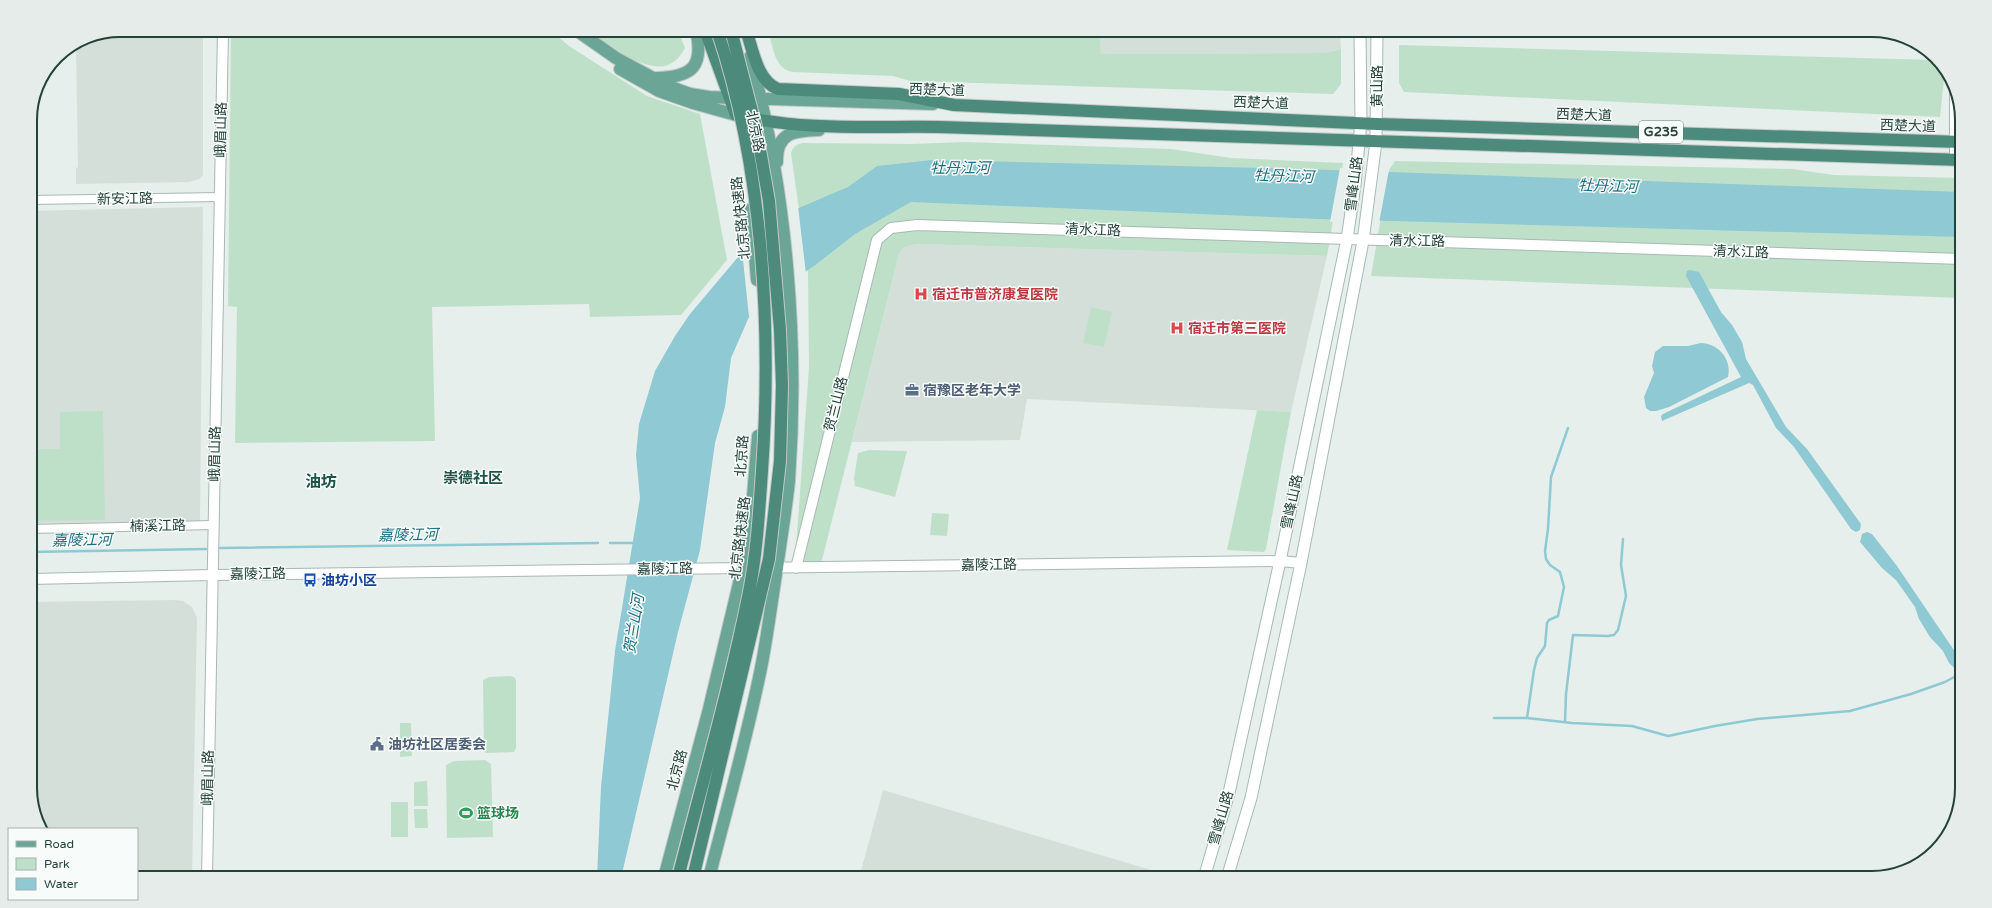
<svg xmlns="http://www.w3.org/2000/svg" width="1992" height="908" font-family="'Varela Round','Noto Sans SC',sans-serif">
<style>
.built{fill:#d4dfda}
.green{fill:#bfe0c8}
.water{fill:#8ec9d4}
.pier{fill:#e6efeb}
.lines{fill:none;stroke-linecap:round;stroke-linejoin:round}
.stream{stroke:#8ec9d4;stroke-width:2.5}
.minor-casing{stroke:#a8b8b2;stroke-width:10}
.tertiary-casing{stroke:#a8b8b2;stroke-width:12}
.secondary-casing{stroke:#a4bbb3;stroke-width:13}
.primary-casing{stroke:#c2cac8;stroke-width:14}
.trunk-casing{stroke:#c2cac8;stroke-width:14}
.minor{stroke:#fff;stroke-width:8}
.tertiary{stroke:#fff;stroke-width:10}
.secondary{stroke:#fff;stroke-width:11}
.primary{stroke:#6aa596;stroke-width:12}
.trunk{stroke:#4c8a7c;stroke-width:12}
.trunk-bridge-casing{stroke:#c2cac8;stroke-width:14;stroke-linecap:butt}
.trunk-bridge{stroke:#4c8a7c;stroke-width:12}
.labels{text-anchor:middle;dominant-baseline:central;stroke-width:3;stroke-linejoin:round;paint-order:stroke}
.shield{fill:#f7fbf9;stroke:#637a73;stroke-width:1}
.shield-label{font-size:13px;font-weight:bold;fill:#24423a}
.street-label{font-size:14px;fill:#24423a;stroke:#f7fbf9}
.health-label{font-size:14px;font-weight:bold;fill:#be3a42;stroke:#f7fbf9;text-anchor:start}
.service-label{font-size:14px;font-weight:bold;fill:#4e5e75;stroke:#f7fbf9;text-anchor:start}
.transit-label{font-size:14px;font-weight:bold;fill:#164399;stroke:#f7fbf9;text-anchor:start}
.leisure-label{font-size:14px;font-weight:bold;fill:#27864d;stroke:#f7fbf9;text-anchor:start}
.water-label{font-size:15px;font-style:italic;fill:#1c6f80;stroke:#f7fbf9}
.neighbourhood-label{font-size:15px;font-weight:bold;fill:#1f5548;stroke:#f7fbf9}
.quarter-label{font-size:16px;font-weight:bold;fill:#1f5548;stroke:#f7fbf9}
.rim{fill:none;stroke:#24423a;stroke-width:2}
</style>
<rect width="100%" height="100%" fill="#e6efeb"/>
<path class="built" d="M 120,30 L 203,30 L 203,175 L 199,179 L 189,182 L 76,184 L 76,168 L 78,167 L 76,44 L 86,37 Z
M 1100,30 L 1340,30 L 1341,49 L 1325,53 L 1101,54 Z
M 203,207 L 200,521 L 30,524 L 30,211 Z
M 917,244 L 1327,256 L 1291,412 L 1027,399 L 1020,440 L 852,442 L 899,254 L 903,248 Z
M 174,600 L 183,601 L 192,607 L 197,618 L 192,878 L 137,878 L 137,829 L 43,829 L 30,794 L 30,602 Z
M 883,790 L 1161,873 L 1159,878 L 859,878 Z"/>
<path class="green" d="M 231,30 L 550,30 L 569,46 L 647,96 L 700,114 L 727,260 L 681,315 L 590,317 L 589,304 L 432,307 L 435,441 L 235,443 L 237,307 L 228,306 Z
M 584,30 L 678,30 L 685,48 C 681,55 677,61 670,64 C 648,76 603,42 584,30 Z
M 768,30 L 1100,30 L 1101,54 L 1325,53 L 1341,49 L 1341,84 L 1333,94 L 910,81 L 893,76 L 793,72 C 774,69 773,46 768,30 Z
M 1399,45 L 1934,60 L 1945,69 L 1940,117 L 1404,92 L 1399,83 Z
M 965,142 L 1171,149 L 1231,158 L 1343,163 L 1327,256 L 917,244 L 903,248 L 899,254 L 821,564 L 805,564 L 797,556 L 796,548 L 809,367 L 808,274 L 791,153 C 793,146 797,144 803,143 L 911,144 Z
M 1395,161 L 1792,169 L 1834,175 L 1962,178 L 1962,298 L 1371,276 L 1389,170 Z
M 1091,307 L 1112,312 L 1104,347 L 1083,343 Z
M 1257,410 L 1291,412 L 1266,549 L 1264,552 L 1227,550 Z
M 103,411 L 105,520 L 34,521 L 33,449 L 60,449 L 60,412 Z
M 869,450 L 907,451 L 895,497 L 855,486 L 854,478 L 858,453 Z
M 932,513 L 949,514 L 947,536 L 930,535 Z
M 510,676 L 514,677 L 516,680 L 516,748 L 514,752 L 487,753 L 484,752 L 484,748 L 483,680 L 489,677 Z
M 400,723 L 411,723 L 412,756 L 400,757 Z
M 485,760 L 491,764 L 493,837 L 447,838 L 446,765 L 454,761 Z
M 427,781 L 428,806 L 414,806 L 414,782 Z
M 391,802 L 408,802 L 408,837 L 391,837 Z
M 414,809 L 427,809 L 428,828 L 415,828 Z"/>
<path class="water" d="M 932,160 L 1304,169 L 1962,192 L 1962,237 L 1320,219 L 911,202 L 855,234 L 814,266 L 772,294 L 749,317 L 731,358 L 725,407 L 715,443 L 700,550 L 678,632 L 621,878 L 597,878 L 601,787 L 615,651 L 640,498 L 636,455 L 639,424 L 655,371 L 675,336 L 690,314 L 744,250 L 794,210 L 848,187 L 877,166 Z
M 1690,270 L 1699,272 L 1721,312 L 1732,325 L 1742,342 L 1746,359 L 1786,427 L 1807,449 L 1861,524 L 1860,530 L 1856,532 L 1851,529 L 1794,447 L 1776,428 L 1753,385 L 1749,383 L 1662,421 L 1661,416 L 1663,414 L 1741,377 L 1686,276 L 1687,271 Z
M 1701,343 C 1719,344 1732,359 1728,377 L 1669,407 L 1656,411 L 1650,411 L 1646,408 L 1644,397 L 1654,373 L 1652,366 L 1655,352 L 1663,346 L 1688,346 Z
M 1867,532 L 1872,534 L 1897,566 L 1962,662 L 1962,675 L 1949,663 L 1943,651 L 1930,637 L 1919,619 L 1915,607 L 1896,580 L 1882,568 L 1860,542 L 1862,534 Z"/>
<path class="pier" d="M 1340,168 L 1389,170 L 1379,223 L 1330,222 Z
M 798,206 L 806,274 L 773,296 L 749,317 L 742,250 Z"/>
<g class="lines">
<path class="stream" d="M 610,543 L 636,543
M 220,548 L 598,543
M 30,552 L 206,549
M 1494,718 L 1527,718 L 1572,723 L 1632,726 L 1668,736 L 1715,726 L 1757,719 L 1850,711 L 1911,694 L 1945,682 L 1960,674
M 1527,718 L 1534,670 L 1537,658 L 1545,646 L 1547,623 L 1549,620 L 1558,616 L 1564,587 L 1560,572 L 1550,565 L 1546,559 L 1545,551 L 1548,529 L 1551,477 L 1568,428
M 1565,722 L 1566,694 L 1573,635 L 1608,636 L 1614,635 L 1618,630 L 1626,596 L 1621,565 L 1623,539"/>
<g class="minor-casing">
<path id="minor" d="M 30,200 L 220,197
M 30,529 L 213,525"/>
</g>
<g class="tertiary-casing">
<path id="tertiary" d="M 1955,160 L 1955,95
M 796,568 L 877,240 L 891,228 L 917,225 L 1962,259
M 30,579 L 212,575 L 1280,561 L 1301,563
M 207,878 L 223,30"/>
</g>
<g class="secondary-casing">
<path id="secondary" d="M 1204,878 L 1229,793 L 1280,561 L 1347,239 L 1355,185 L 1361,122 L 1360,30
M 1227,878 L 1251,798 L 1301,563 L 1363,241 L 1376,142 L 1377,30"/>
</g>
<g class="primary-casing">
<path id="primary" d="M 576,30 L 616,58 L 668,86 L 690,94 L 709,97 L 733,98 L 933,104
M 620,69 L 659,91 L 693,103 L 736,115
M 657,78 C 693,77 704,66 696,30
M 777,162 C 776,132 794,131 819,130
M 751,209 L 757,280
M 664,878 L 709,709 L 746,554 L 751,520 L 758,436
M 709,878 C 727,807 748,735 762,663 C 768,631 772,599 777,568 C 781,539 786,510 789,481 C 799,343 787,190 750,57"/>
</g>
<g class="trunk-casing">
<path id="trunk" d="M 705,30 L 736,115 C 802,131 872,126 939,127 L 1962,160
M 746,30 C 753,50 757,81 778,89 L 899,94 L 954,105 L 1377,124 L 1962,142"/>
</g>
<use href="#minor" class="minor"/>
<use href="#tertiary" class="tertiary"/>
<use href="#secondary" class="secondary"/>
<use href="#primary" class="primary"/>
<use href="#trunk" class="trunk"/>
<g class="trunk-bridge-casing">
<path id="trunk-bridge" d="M 678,878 C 702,783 730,688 749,592 C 757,552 759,512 762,471 C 772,328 763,167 717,30
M 693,878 L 769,559 L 780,461 L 782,386 L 780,330 L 769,201 L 756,127 L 731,30"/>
</g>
<use href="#trunk-bridge" class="trunk-bridge"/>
</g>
<defs>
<g id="hospital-bare" transform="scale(1.08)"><path d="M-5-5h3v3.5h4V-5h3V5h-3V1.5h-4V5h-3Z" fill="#e0444e" stroke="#f7fbf9" stroke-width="2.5" paint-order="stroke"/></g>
<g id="office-bare" transform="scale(1.08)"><path d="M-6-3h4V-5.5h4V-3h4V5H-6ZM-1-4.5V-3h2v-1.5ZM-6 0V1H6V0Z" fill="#5c6f8a" stroke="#f7fbf9" stroke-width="2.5" paint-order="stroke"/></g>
<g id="bus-bare" transform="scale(1.08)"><path d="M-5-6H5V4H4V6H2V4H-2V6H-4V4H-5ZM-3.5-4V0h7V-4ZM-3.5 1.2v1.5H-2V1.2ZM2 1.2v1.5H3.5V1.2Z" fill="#1a4fb4" stroke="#f7fbf9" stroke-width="2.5" paint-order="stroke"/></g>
<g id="civic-bare" transform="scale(1.08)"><path d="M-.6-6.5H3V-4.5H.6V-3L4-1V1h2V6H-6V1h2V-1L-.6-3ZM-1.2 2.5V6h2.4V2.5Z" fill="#5c6f8a" stroke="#f7fbf9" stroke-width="2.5" paint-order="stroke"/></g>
<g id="stadium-bare" transform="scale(1.08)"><path d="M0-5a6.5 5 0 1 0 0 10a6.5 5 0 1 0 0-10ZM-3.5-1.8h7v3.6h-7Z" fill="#2e9e5b" stroke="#f7fbf9" stroke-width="2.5" paint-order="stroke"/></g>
</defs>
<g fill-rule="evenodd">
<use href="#hospital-bare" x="921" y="294"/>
<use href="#hospital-bare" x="1177" y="328"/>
<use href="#office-bare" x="912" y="390"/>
<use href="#bus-bare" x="310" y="580"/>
<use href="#civic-bare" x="377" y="744"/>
<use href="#stadium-bare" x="466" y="813"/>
</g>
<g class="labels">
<rect class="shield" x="1639" y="121" width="44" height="22" rx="3"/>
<g class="shield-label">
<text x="1661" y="132">G235</text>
</g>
<g class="street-label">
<text transform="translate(1377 86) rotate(-90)">黄山路</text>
<text transform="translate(937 90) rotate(2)">西楚大道</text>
<text transform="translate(1261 103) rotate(2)">西楚大道</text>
<text transform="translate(1584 115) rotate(2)">西楚大道</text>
<text transform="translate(1908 126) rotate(2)">西楚大道</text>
<text transform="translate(221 130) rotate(-89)">峨眉山路</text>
<text transform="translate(755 131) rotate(78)">北京路</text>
<text transform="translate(1354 184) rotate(-83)">雪峰山路</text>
<text transform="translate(125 199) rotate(-1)">新安江路</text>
<text transform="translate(741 218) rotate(-96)">北京路快速路</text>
<text transform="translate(1093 230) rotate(2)">清水江路</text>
<text transform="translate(1417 241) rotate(1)">清水江路</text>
<text transform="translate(1741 252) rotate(2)">清水江路</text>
<text transform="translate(836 404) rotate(-76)">贺兰山路</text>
<text transform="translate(215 454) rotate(-89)">峨眉山路</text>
<text transform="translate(742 456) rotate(-86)">北京路</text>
<text transform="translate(1292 502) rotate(-78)">雪峰山路</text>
<text transform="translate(158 526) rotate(-1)">楠溪江路</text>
<text transform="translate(740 538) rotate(-83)">北京路快速路</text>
<text transform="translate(989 565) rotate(-1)">嘉陵江路</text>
<text transform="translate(665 569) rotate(-1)">嘉陵江路</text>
<text transform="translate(258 574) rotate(-1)">嘉陵江路</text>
<text transform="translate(677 770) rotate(-75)">北京路</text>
<text transform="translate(208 778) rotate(-89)">峨眉山路</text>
<text transform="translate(1221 818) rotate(-74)">雪峰山路</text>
</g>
<g class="health-label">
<text x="932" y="294">宿迁市普济康复医院</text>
<text x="1188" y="328">宿迁市第三医院</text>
</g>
<g class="service-label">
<text x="923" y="390">宿豫区老年大学</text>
<text x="388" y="744">油坊社区居委会</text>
</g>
<g class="transit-label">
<text x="321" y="580">油坊小区</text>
</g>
<g class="leisure-label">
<text x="477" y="813">篮球场</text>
</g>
<g class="water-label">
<text x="960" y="168">牡丹江河</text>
<text transform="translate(1284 176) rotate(2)">牡丹江河</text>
<text transform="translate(1608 186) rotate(2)">牡丹江河</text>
<text transform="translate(408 535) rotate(-1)">嘉陵江河</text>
<text transform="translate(82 540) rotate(-1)">嘉陵江河</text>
<text transform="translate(634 624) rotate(-81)">贺兰山河</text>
</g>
<g class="neighbourhood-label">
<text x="473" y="478">崇德社区</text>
</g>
<g class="quarter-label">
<text x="321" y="482">油坊</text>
</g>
</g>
<path d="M0 0H1992V908H0ZM120 37H1872A83 83 0 0 1 1955 120V788A83 83 0 0 1 1872 871H120A83 83 0 0 1 37 788V120A83 83 0 0 1 120 37Z" fill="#e6ecea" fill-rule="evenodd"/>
<path class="rim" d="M120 37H1872A83 83 0 0 1 1955 120V788A83 83 0 0 1 1872 871H120A83 83 0 0 1 37 788V120A83 83 0 0 1 120 37Z"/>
<rect x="8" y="828" width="130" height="72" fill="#f7fbf9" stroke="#a3b1ad"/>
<rect x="16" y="841" width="20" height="6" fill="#6aa596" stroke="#a3b1ad"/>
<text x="44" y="848" font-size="12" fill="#24423a">Road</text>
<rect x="16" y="858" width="20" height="12" fill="#bfe0c8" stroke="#a3b1ad"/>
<text x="44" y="868" font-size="12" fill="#24423a">Park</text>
<rect x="16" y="878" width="20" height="12" fill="#8ec9d4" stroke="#a3b1ad"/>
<text x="44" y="888" font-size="12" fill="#24423a">Water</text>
</svg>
